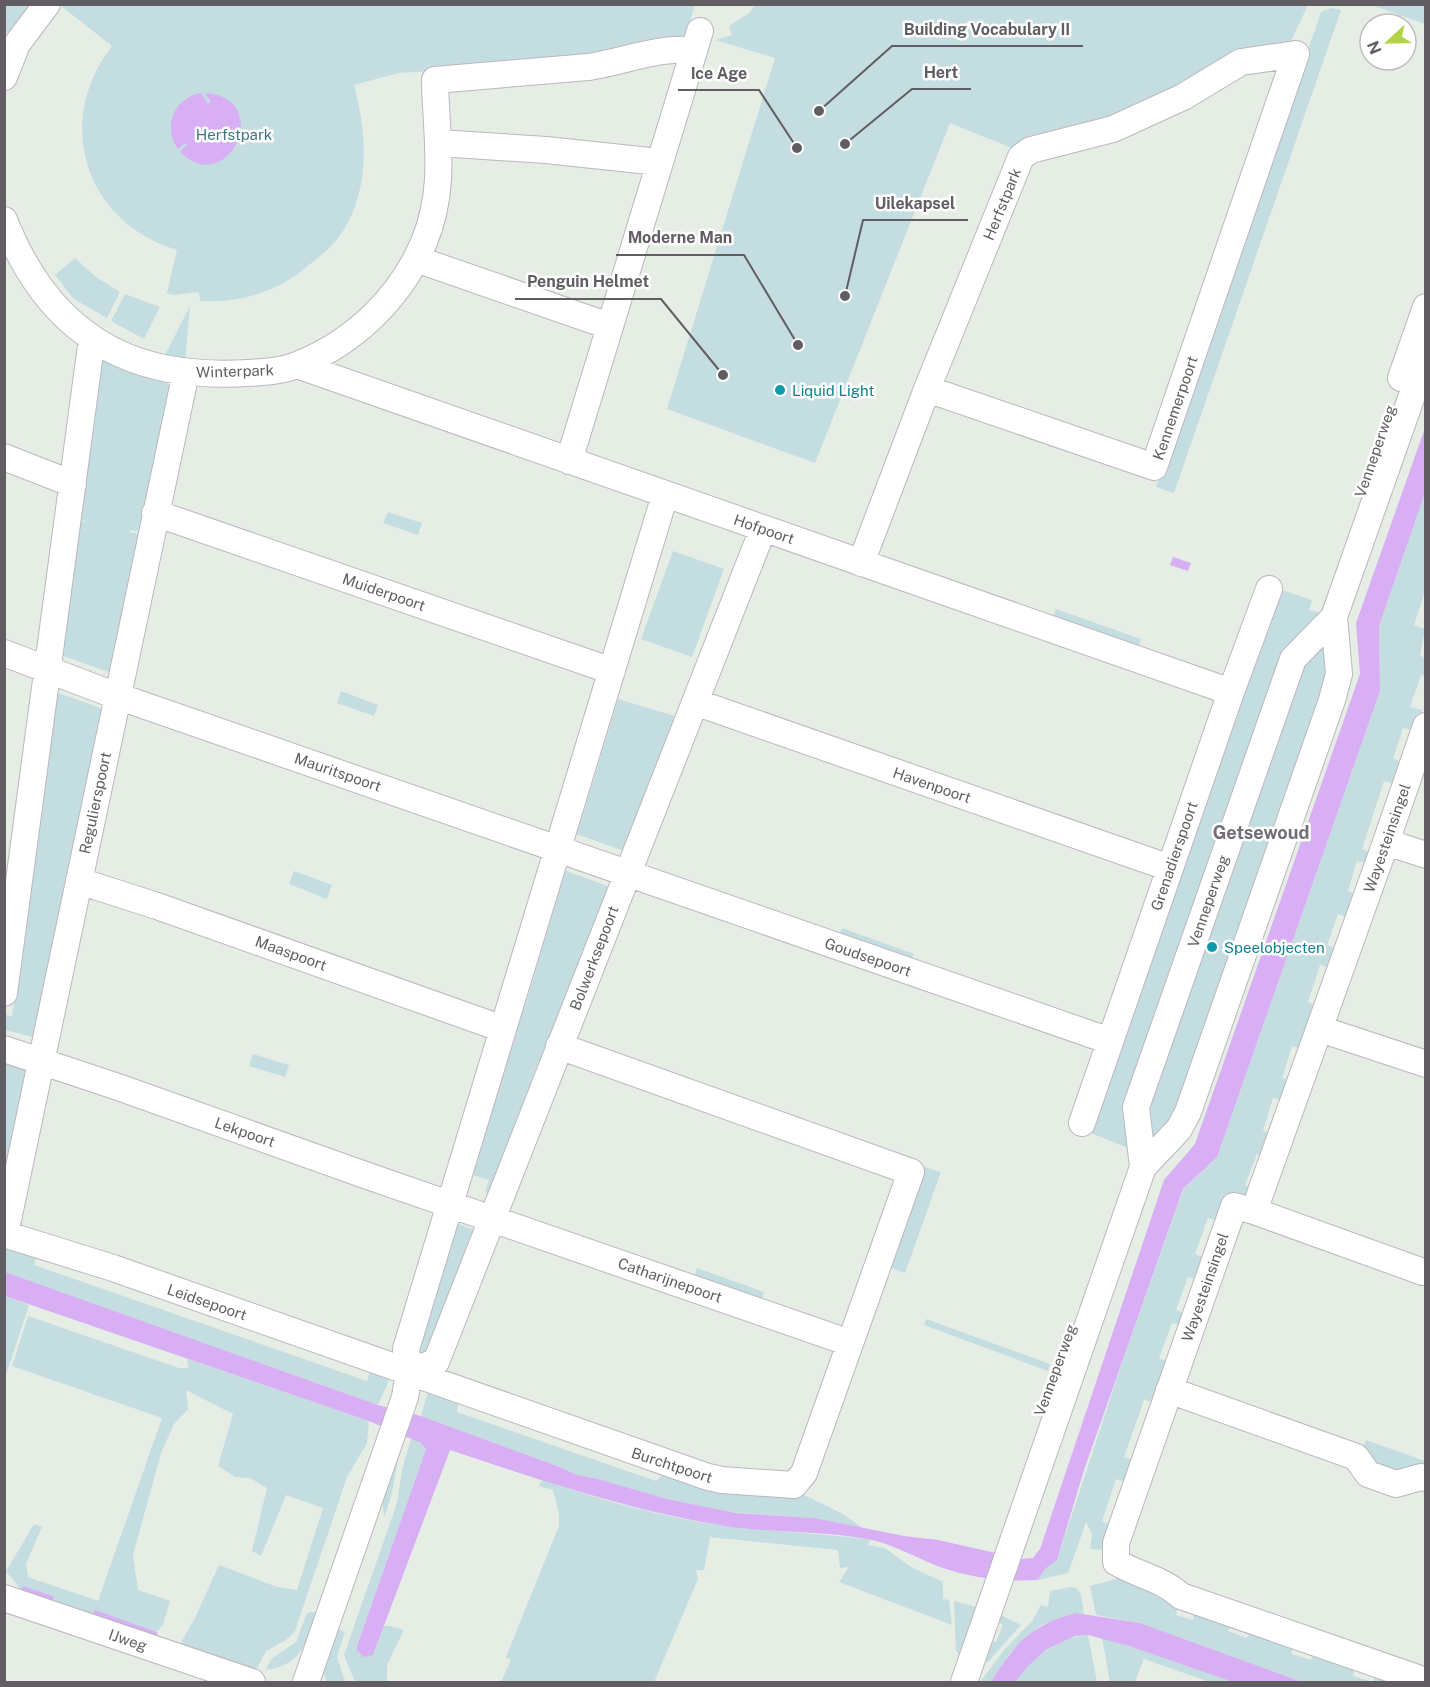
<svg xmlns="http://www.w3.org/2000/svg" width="1430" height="1687" font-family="'Public Sans',sans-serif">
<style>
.green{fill:#c4dde1}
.water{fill:#d8aef4}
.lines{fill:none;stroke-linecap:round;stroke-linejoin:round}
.stream{stroke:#d8aef4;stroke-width:5}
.minor-casing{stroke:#bbb7bd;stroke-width:28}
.minor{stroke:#fff;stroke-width:26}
.culture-dot{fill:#0f9aa8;stroke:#fff;stroke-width:2}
.labels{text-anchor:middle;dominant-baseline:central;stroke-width:5;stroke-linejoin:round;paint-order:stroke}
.park-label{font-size:15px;fill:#40727f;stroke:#fff}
.street-label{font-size:15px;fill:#615d63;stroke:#fff}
.culture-label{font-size:15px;fill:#0d838f;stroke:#fff;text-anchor:start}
.quarter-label{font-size:18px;font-weight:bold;fill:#736e75;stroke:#fff}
.leader{fill:none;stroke:#615d63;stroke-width:2}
.callout-dot{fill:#615d63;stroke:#fff;stroke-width:2}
.callout-label{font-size:16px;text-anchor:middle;font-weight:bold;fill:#615d63;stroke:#fff;stroke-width:5;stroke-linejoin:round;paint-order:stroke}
</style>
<rect width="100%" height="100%" fill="#e5ede5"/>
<path class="green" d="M 4,5 L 41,5 L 14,37 L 5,31 Z
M 60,5 L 695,5 L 686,35 L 682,38 L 519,66 L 398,73 L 354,85 C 368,137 371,199 334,243 C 325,253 313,261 303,270 C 274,293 237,303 200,301 L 199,292 L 173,295 L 167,293 L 177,250 C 85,222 53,122 112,46 Z
M 755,5 L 1308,5 L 1291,41 L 1157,101 L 1080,128 L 1019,142 L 1012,148 L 950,123 L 815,463 L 667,409 L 775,58 L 716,40 L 732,35 L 729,26 L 749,13 Z
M 1371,5 L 1425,5 L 1425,24 Z
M 1331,8 L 1341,10 L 1174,493 L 1156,487 L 1318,21 L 1321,12 Z
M 75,258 L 96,277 L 120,292 L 107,318 L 74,299 L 55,275 Z
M 125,294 L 160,307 L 144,339 L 111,321 Z
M 190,306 L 185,362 L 164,357 Z
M 106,358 L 159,377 L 170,386 L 141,532 L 130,530 L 130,532 L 141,534 L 117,675 L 55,653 L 79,521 L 91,522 L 77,519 L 98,361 Z
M 1425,493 L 1425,591 L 1414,625 L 1425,629 L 1420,655 L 1425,659 L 1425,676 L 1421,675 L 1410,707 L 1422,710 L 1415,731 L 1403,728 L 1393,759 L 1403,762 L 1395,784 L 1384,781 L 1362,849 L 1373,853 L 1370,864 L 1357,861 L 1348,891 L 1358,896 L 1351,918 L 1338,914 L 1327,945 L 1339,950 L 1333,969 L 1320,965 L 1308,1002 L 1319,1006 L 1304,1049 L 1292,1046 L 1282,1078 L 1293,1081 L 1285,1101 L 1273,1098 L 1263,1131 L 1274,1135 L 1265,1157 L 1257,1154 L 1245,1185 L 1254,1190 L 1249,1197 L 1237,1192 L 1220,1221 L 1208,1218 L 1195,1254 L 1206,1258 L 1199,1280 L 1188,1277 L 1176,1310 L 1187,1314 L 1183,1325 L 1172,1323 L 1159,1358 L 1170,1363 L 1156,1403 L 1144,1400 L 1124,1457 L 1136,1461 L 1128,1483 L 1116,1479 L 1102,1521 L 1113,1526 L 1105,1550 L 1090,1549 L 1092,1534 L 1086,1522 L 1068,1573 L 1038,1580 L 1045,1569 L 1057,1560 L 1122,1363 L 1183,1190 L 1217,1157 L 1380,691 L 1379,626 Z
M 388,512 L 422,523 L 418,535 L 383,523 Z
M 673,551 L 724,569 L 692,657 L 641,639 Z
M 1276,588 L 1312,600 L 1309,610 L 1326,614 L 1292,652 L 1133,1150 L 1086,1131 Z
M 1056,609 L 1141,639 L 1137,650 L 1052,620 Z
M 1326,636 L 1331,683 L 1174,1121 L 1150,1144 L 1146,1108 L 1297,668 Z
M 50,690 L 109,711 L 40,1039 L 5,1030 L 6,1015 L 12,1016 L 28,899 Z
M 341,691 L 378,705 L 374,716 L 337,703 Z
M 618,699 L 675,716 L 626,844 L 631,853 L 570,832 L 571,827 L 579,828 Z
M 558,868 L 616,889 L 607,892 L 558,1017 L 548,1061 L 539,1060 L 489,1193 L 485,1192 L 489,1180 L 473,1175 L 509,1055 L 503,1055 L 517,1006 L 525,1007 L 563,877 L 556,874 Z
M 294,871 L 332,885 L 327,899 L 289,884 Z
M 842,928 L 914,954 L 910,965 L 838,939 Z
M 253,1054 L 289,1065 L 285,1077 L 249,1066 Z
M 5,1064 L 33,1072 L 5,1187 Z
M 918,1165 L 941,1172 L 905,1273 L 883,1265 Z
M 450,1221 L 480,1232 L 478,1238 L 470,1237 L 428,1349 L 434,1350 L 418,1355 Z
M 7,1241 L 38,1250 L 34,1265 L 367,1381 L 371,1368 L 392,1374 L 378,1405 L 5,1272 L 5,1251 Z
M 697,1268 L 764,1292 L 760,1304 L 693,1281 Z
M 5,1296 L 29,1305 L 5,1378 L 4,1296 Z
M 28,1316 L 179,1368 L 188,1368 L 187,1359 L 369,1421 L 367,1443 L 347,1477 L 295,1631 L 286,1640 L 266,1651 L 256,1670 L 189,1654 L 184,1650 L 181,1642 L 195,1618 L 219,1565 L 277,1587 L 297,1590 L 323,1508 L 286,1495 L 261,1556 L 252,1551 L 267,1488 L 250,1478 L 235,1477 L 218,1466 L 233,1414 L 186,1390 L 188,1409 L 174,1424 L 161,1453 L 133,1555 L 138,1590 L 170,1601 L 163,1625 L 150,1638 L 28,1599 L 6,1571 L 34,1524 L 42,1527 L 26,1564 L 28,1577 L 98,1601 L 162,1418 L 12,1366 Z
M 926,1319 L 1050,1364 L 1048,1371 L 924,1325 Z
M 429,1388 L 459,1398 L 457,1412 L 656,1481 L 668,1470 L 800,1493 L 843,1514 L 864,1529 L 814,1518 L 731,1512 L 667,1499 L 598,1479 L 577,1475 L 557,1466 L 421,1416 Z
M 411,1439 L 421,1443 L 426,1449 L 356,1649 L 373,1655 L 384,1626 L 391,1626 L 404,1630 L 387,1665 L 387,1682 L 355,1682 L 344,1655 L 397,1503 L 402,1470 Z
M 1366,1440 L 1425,1461 L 1422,1473 L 1381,1472 L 1362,1452 Z
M 394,1452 L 399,1454 L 392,1493 L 384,1518 L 381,1487 Z
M 542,1480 C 604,1501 668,1519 733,1527 C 779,1533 825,1533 871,1540 L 868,1545 L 885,1548 L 911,1567 L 943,1582 L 943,1599 L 949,1600 L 952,1625 L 839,1582 L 849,1567 L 840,1568 L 838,1550 L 710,1537 L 704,1570 L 696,1570 L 698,1579 L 654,1682 L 501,1682 L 511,1660 L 506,1657 L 559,1526 L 559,1513 L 553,1490 L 539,1486 Z
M 1127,1576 L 1179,1601 L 1176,1615 L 1193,1620 L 1196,1607 L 1232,1620 L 1228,1631 L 1247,1638 L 1252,1627 L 1294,1642 L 1291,1654 L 1311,1660 L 1314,1649 L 1356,1664 L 1353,1676 L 1373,1682 L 1377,1671 L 1410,1682 L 1302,1682 L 1140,1623 L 1096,1615 L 1090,1586 Z
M 1071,1587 L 1077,1588 L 1081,1595 L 1084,1614 L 1076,1613 L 1039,1626 L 1010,1653 L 991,1682 L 980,1682 L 1005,1649 L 1032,1621 L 1041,1605 L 1048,1607 L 1050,1591 Z
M 954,1601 L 977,1607 L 960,1655 L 956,1651 Z
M 320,1611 C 307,1641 302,1665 266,1670 L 271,1659 L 296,1642 L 307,1613 Z
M 999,1614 L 1021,1625 L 988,1662 L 983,1661 L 991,1641 L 996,1642 L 1003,1625 L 997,1621 Z
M 336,1629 L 345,1632 L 337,1656 L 345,1682 L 327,1682 L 322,1669 Z
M 1088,1635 L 1097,1682 L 1015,1682 C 1033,1658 1056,1638 1088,1635 Z
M 1102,1638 L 1129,1646 L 1233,1682 L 1210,1682 L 1144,1659 L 1135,1682 L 1110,1682 Z"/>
<path class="water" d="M 201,93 L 208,104 L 211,102 L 205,93 C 275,97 229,200 180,152 L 187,145 L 185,143 L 178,149 C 162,127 174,98 201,93 Z
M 1425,428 L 1425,493 L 1379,626 L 1380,691 L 1217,1157 L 1183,1189 L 1084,1470 L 1057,1560 L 1045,1569 L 1038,1580 C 1005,1582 971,1578 940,1567 C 917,1558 891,1543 867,1539 C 823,1531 776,1533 731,1527 C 634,1512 543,1481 450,1450 L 373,1655 L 364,1657 L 356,1649 L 426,1449 L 421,1443 L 369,1421 L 5,1296 L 5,1272 L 378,1405 L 421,1416 L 557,1466 L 577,1475 L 598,1479 L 667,1499 L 736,1513 L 814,1518 L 904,1536 L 938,1540 L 1022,1559 L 1033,1558 L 1040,1549 L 1164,1180 L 1195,1144 L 1360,674 L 1356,623 Z
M 1173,557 L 1191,563 L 1188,571 L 1170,565 Z
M 1076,1613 L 1140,1623 L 1302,1682 L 1233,1682 L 1129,1646 L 1088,1635 L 1075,1636 L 1047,1649 L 1027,1667 L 1015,1682 L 991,1682 C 1017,1642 1029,1626 1076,1613 Z"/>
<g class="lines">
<path class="stream" d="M 24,1589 L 51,1598
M 96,1613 L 155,1634"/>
<g class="minor-casing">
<path id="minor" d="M 4,77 L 17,44 L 47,4
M 439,143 L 546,150 L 659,162
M 4,220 C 23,267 49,309 92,338 C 139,370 193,376 248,373 C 265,372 282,371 297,365 C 354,343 401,297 424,242 C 447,187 436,137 435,80 L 588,67 C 619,63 663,45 692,51
M 416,259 L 609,326
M 297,365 L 1231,692
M 1401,378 L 1426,307
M 4,457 L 73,484
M 569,461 L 700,31
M 155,513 L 612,671
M 861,563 L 927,389 L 1021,157 L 1031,150 L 1113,129 L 1183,97 L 1241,62 L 1296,54 L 1154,467 L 927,389
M 4,653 L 117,696 L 1110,1041
M 695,702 L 1170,868
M 1426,726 L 1386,842 L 1254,1211 L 1234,1206 L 1116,1543 L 1116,1562 C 1137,1575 1163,1579 1181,1596 L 1426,1681
M 1386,842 L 1426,855
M 79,881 L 157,906 L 503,1029
M 4,993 L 92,338
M 1320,1029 L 1426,1064
M 4,1049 L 118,1087 L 365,1175 L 850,1343
M 1082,1123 L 1231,692 L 1269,589
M 1143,1167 L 1136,1107 L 1293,659 L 1334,617 L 1426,356
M 1254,1211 L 1423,1272 L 1426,1271
M 4,1234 L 113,1268 L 708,1477 L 722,1480 L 794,1485 L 804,1473 L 911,1172 L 559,1046
M 5,1234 L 186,372
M 409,1371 L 436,1362 L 763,529
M 1169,1390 L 1356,1457 L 1368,1474 L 1396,1484 L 1421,1477 L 1426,1478
M 4,1598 L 252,1682
M 306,1682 L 405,1397 L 409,1371 L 406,1349 L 665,495
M 964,1682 L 1143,1167 L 1179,1129 L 1188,1112 L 1332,700 L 1339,674 L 1334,617"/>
</g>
<use href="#minor" class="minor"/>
</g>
<g class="culture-dot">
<circle cx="780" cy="390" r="6"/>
<circle cx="1212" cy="947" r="6"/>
</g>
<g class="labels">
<g class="park-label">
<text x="234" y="134">Herfstpark</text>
</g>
<g class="street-label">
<text transform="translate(1002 204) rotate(-68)">Herfstpark</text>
<text transform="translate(235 371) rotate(-2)">Winterpark</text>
<text transform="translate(1175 408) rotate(-71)">Kennemerpoort</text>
<text transform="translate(1375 451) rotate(-71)">Venneperweg</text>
<text transform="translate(764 529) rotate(19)">Hofpoort</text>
<text transform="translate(384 592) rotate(19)">Muiderpoort</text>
<text transform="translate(338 772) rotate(19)">Mauritspoort</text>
<text transform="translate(932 785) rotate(19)">Havenpoort</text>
<text transform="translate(95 803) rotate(-78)">Regulierspoort</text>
<text transform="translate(1387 838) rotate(-71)">Wayesteinsingel</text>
<text transform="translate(1174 856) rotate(-71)">Grenadierspoort</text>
<text transform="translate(1208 901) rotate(-71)">Venneperweg</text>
<text transform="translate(291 953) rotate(20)">Maaspoort</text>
<text transform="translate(868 957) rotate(19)">Goudsepoort</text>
<text transform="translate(594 958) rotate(-69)">Bolwerksepoort</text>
<text transform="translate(245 1132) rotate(19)">Lekpoort</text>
<text transform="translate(670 1280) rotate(19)">Catharijnepoort</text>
<text transform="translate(1205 1287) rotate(-71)">Wayesteinsingel</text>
<text transform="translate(207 1302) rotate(19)">Leidsepoort</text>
<text transform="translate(1055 1370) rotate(-70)">Venneperweg</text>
<text transform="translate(672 1465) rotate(18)">Burchtpoort</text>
<text transform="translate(128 1640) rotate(19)">IJweg</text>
</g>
<g class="culture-label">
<text x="792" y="390">Liquid Light</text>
<text x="1224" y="947">Speelobjecten</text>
</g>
<g class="quarter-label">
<text x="1261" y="832">Getsewoud</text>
</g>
</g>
<path class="leader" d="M819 111L892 46H1083M845 144L912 89H971M797 148L759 90H678M845 296L863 220H968M798 345L744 255H616M723 375L661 299H515"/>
<g class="callout-dot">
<circle cx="819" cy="111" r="6"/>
<circle cx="845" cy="144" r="6"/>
<circle cx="797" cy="148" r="6"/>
<circle cx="845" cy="296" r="6"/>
<circle cx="798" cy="345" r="6"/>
<circle cx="723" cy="375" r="6"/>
</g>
<g class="callout-label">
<text x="987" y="35">Building Vocabulary II</text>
<text x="941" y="78">Hert</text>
<text x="719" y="79">Ice Age</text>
<text x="915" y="209">Uilekapsel</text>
<text x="680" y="243">Moderne Man</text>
<text x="588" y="287">Penguin Helmet</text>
</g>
<rect width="1430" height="1687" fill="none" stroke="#615d63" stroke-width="12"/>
<g transform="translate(1388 42) rotate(248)"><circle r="28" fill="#ffffff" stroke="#c0bec1" stroke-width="1.5"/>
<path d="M0-4.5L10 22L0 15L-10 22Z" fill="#b1d345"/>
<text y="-9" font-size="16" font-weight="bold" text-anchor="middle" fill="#615d63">N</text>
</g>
</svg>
